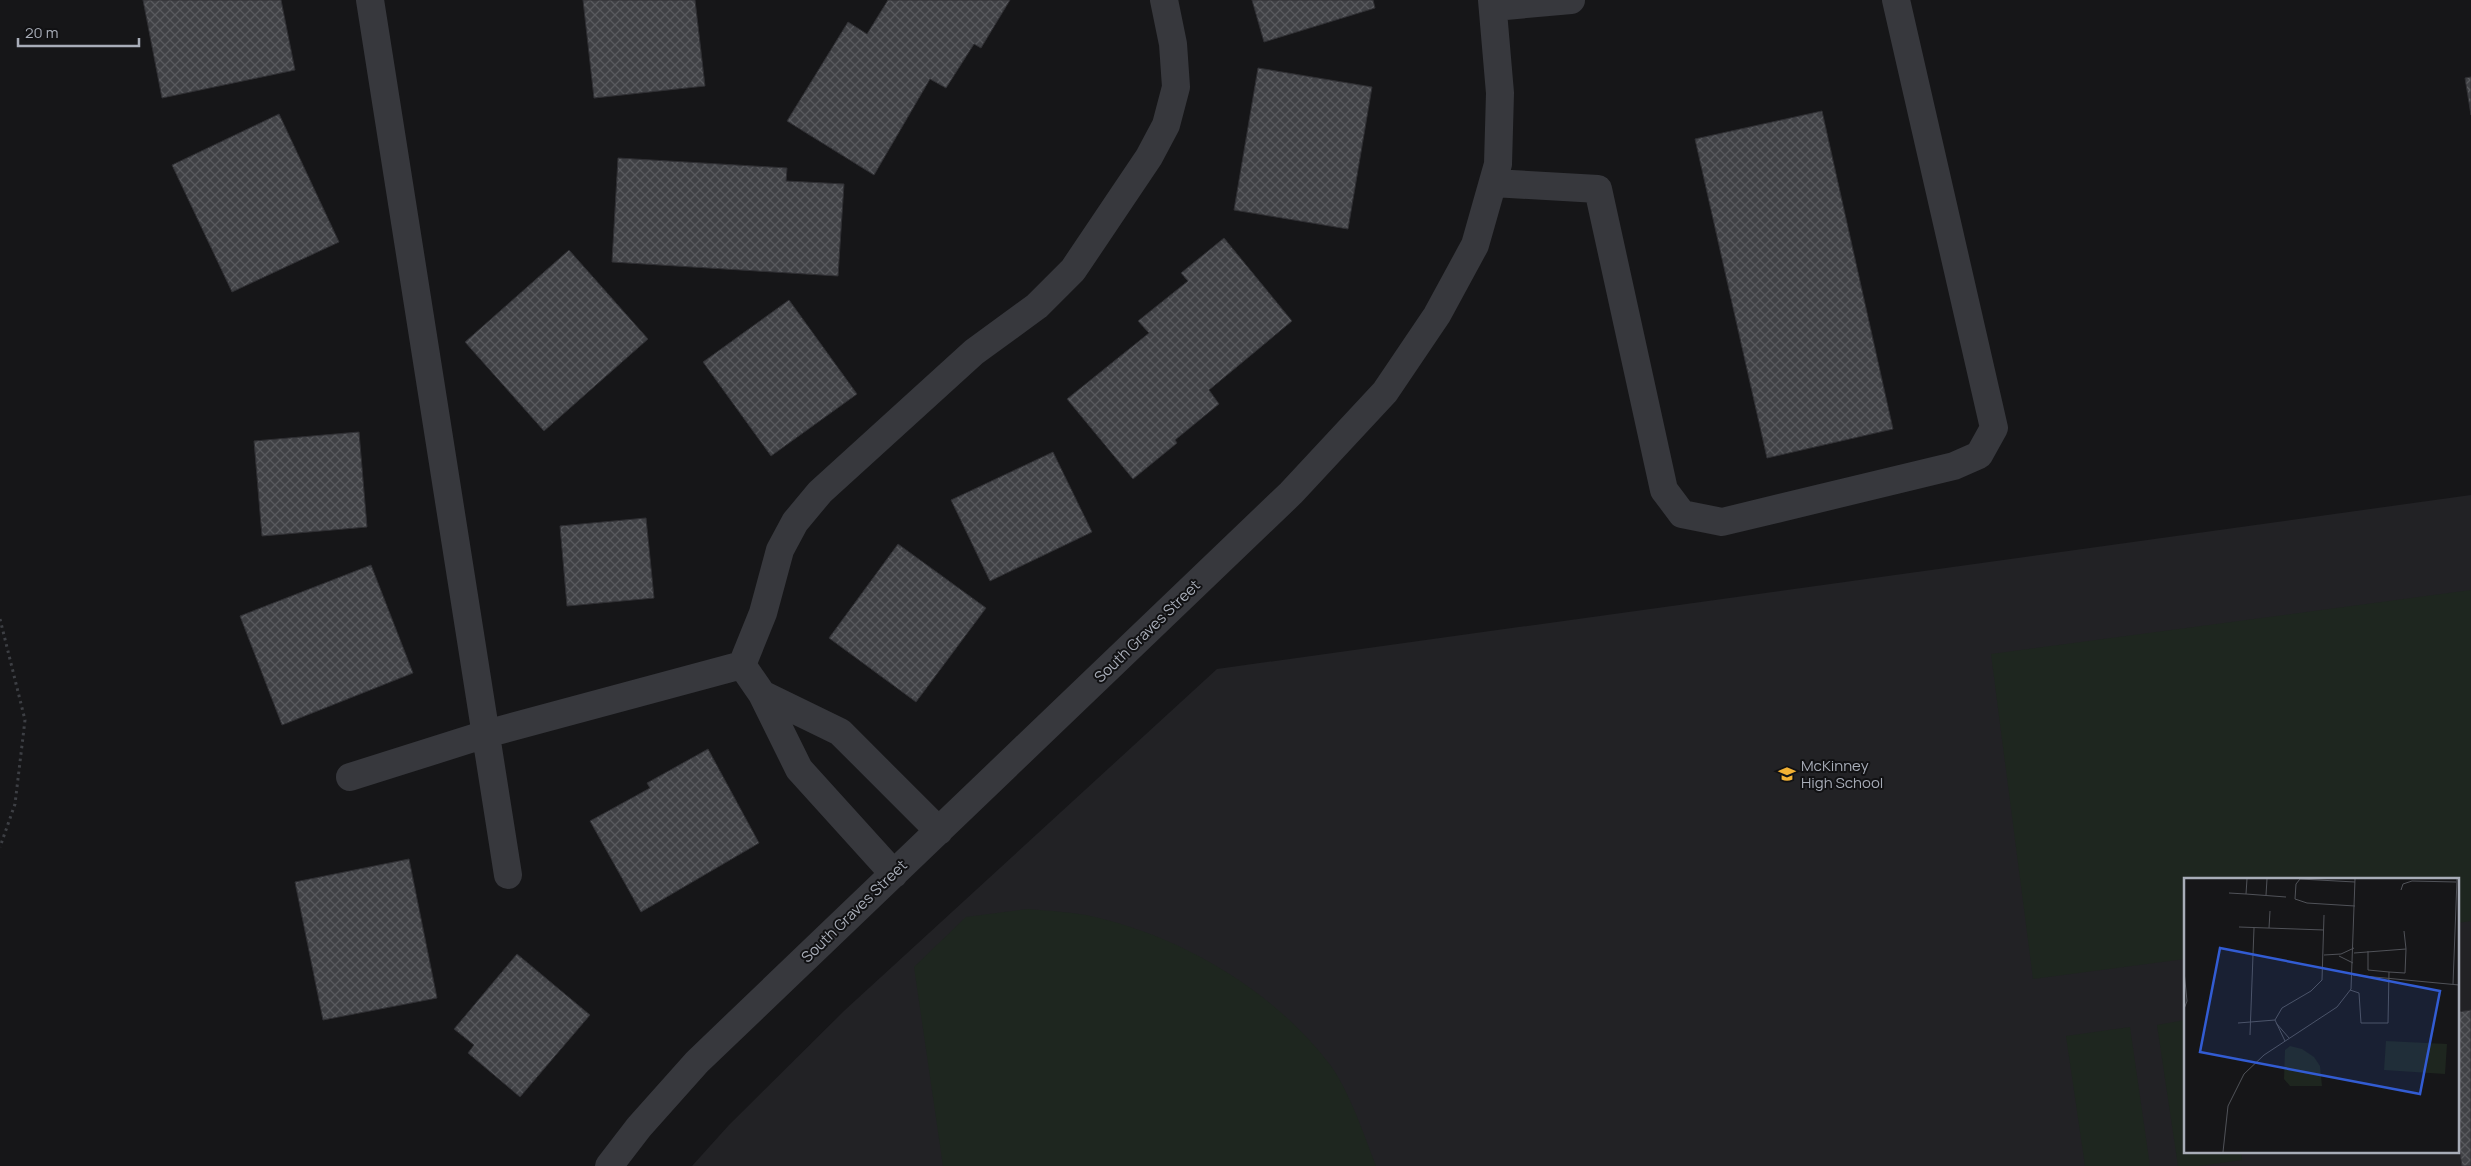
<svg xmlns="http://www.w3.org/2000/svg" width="2471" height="1166" font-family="Manrope,sans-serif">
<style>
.built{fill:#222225;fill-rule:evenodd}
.green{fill:#1e261f}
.building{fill:url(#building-cross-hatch);stroke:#303034}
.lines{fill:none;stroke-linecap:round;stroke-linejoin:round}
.path{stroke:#3d3f44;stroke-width:3;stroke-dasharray:2.5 4;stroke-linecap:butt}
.minor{stroke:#37383d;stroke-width:28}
.labels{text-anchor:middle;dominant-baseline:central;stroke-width:4;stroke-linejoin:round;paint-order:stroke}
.street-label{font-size:15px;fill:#a8adb8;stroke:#111113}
.poi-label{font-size:15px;fill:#a8adb8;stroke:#111113;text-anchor:start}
.inset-road{fill:none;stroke:#505258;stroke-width:1}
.view{fill:#325cd3;fill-opacity:0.15;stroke:#325cd3;stroke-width:2.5}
.inset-edge{fill:none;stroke:#a8adb8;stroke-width:2.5}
</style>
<defs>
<pattern id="building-cross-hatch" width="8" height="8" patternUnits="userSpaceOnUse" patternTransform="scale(1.25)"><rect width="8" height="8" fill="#404145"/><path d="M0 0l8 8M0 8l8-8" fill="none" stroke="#595a5e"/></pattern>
</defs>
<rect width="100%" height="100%" fill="#161618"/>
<path class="built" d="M 2471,495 L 2471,1166 L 692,1166 L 729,1125 L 845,1010 L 1217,669 ZM 2185,880 L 2457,880 L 2457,1152 L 2185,1152 Z"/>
<path class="green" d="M 2471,590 L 2471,921 L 2457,923 L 2457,880 L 2185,880 L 2185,959 L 2033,979 L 1991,654 Z
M 1028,909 C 1050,911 1074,912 1095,917 C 1185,938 1275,992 1331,1066 C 1349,1091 1365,1137 1376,1166 L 943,1166 L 914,967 L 966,917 Z
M 2185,1020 L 2185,1152 L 2241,1152 L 2242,1160 L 2199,1166 L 2178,1166 L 2157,1025 Z
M 2130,1027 L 2150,1166 L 2085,1166 L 2066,1036 Z"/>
<path class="building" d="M 143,0 L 281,0 L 295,70 L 162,98 Z
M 583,0 L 695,0 L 705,86 L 594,98 Z
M 888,0 L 1010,0 L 981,48 L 974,44 L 946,88 L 930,79 L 874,175 L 787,121 L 848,22 L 867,34 Z
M 1252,0 L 1373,0 L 1375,8 L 1264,42 Z
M 1258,68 L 1372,87 L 1348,229 L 1234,210 Z
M 2471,77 L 2471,115 L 2465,78 Z
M 1822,111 L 1893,429 L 1767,458 L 1695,139 Z
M 279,114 L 339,242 L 232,292 L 172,165 Z
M 618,158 L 787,168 L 786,181 L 844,184 L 838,276 L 612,262 Z
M 1224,238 L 1292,321 L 1209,390 L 1219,404 L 1175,440 L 1177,443 L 1133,479 L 1067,399 L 1149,333 L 1138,321 L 1188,281 L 1181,273 Z
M 569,250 L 648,339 L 544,431 L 465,342 Z
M 789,300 L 857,394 L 771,456 L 703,362 Z
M 359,432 L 367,527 L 262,536 L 254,441 Z
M 1053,452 L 1092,532 L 990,581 L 951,500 Z
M 646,518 L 654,598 L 567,606 L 560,526 Z
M 898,544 L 986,608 L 916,702 L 829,638 Z
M 371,565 L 413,673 L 282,725 L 240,616 Z
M 708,749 L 759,843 L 641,912 L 590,821 L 650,788 L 647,783 Z
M 409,859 L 437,998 L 323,1020 L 295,882 Z
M 517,954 L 590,1015 L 520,1097 L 468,1053 L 474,1045 L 454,1029 Z
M 2471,1010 L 2471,1166 L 2462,1166 L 2457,1133 L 2457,1012 Z"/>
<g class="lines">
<path class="path" d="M 0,619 L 25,720 L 15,804 L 0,847"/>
<path class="minor" d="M 370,0 L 508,875
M 1494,7 L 1571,0
M 1493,183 L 1598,189 L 1664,490 L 1682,514 L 1722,522 L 1954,466 L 1979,455 L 1994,428 L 1896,0
M 742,665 L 762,694 L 799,769 L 894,874
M 762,694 L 840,732 L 939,831
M 350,777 L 486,734 L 742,665 L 763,613 L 780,550 L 795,522 L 820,492 L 974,352 L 1037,306 L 1073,270 L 1149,157 L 1166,125 L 1176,87 L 1173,44 L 1164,0
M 609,1166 L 639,1127 L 697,1062 L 1291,493 L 1385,392 L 1437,315 L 1475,245 L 1498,164 L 1500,93 L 1492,0"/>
</g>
<defs>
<g id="school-bare" transform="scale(1.35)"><path d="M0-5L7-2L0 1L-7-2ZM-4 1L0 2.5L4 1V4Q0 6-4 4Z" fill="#f2b134" stroke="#111113" stroke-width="2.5" paint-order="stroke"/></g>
</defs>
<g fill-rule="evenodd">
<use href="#school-bare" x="1787" y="774"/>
</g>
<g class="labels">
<g class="street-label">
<text transform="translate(1147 631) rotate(-44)">South Graves Street</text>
<text transform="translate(854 911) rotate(-44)">South Graves Street</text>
</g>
<g class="poi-label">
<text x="1801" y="765">McKinney<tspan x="1801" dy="17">High School</tspan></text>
</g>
</g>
<g transform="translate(2184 878)">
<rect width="275" height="275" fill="#161618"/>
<path d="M 202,163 L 263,166 L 261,196 L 200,192 ZM 106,168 L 118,171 L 130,179 L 136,188 L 138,208 L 106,208 L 100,201 L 101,172 Z" fill="#1e261f"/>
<path class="inset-road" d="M 217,12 L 219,6 L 228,3 L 272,4M 45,15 L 62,16 L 63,1M 62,16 L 102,19M 82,17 L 83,1M 171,28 L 123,25 L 111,21 L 112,6 L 116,1 L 171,4M 55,49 L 140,52M 85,50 L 86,33M 220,53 L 222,71M 184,73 L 184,92 L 205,94M 140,77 L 157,76 L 170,70M 155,78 L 169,85M 0,93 L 3,123 L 0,131M 169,97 L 275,107M 269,106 L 273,1M 166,112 L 175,115 L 177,145 L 204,145 L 205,94 L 221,95 L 222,71 L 170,75M 91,142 L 101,163M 54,145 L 91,142 L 98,130 L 127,113 L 138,102 L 140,37M 92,145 L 105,160M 66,157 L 70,50M 39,274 L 44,228 L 60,196 L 80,177 L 153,129 L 167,111 L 171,1"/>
<path class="view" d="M 36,70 L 256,113 L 236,216 L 16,174 Z"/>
<rect width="275" height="275" class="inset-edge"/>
</g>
<path d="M18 38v8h121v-8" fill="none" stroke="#a8adb8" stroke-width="2.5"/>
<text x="25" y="38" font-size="15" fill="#a8adb8" stroke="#111113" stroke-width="4" paint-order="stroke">20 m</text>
</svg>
